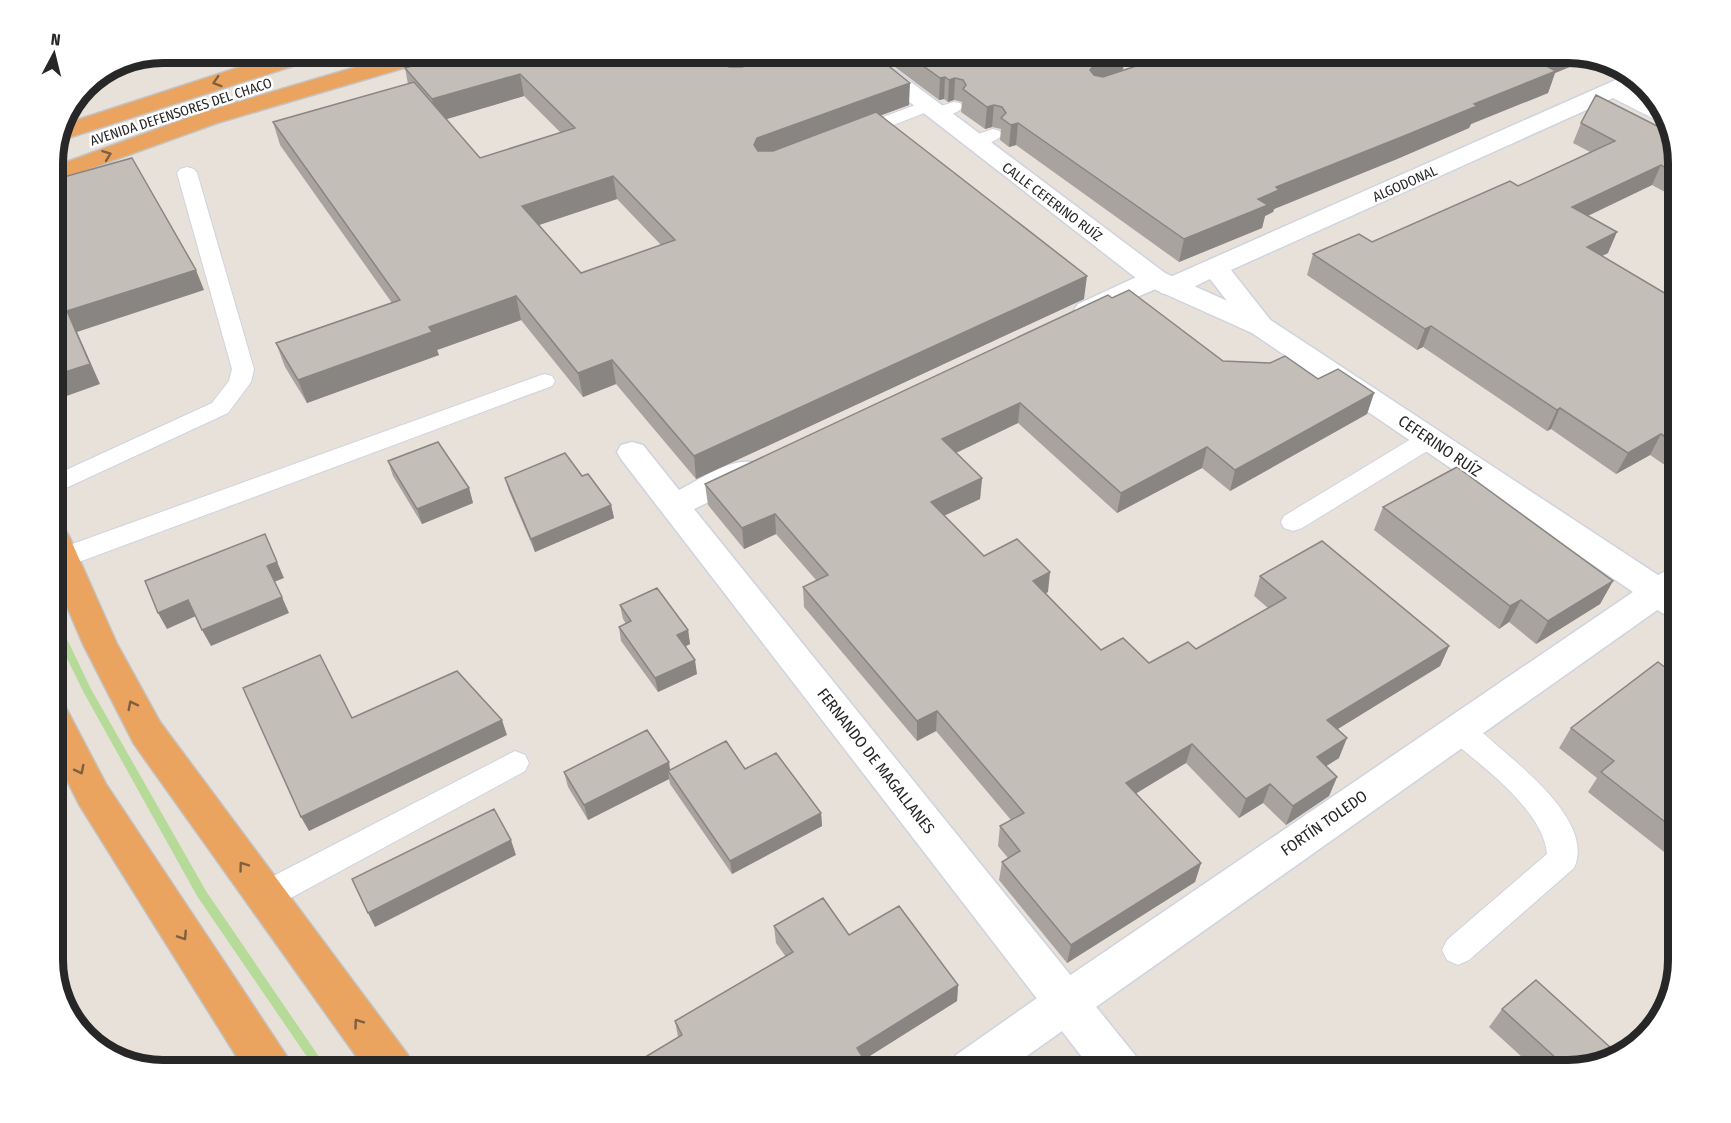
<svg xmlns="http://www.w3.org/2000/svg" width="1731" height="1123" font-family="'Fira Sans Condensed',sans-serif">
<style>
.green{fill:#b6db99}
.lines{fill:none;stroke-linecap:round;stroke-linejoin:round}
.service-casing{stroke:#cfd3df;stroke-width:2}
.minor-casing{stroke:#cfd3df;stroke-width:3}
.tertiary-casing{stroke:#cfd3df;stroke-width:3}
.trunk-casing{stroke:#c3c3c3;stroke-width:3}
.service{fill:#fff;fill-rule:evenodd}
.minor{fill:#fff;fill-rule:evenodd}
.tertiary{fill:#fff;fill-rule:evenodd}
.trunk{fill:#eaa460;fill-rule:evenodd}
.wall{fill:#a9a39f;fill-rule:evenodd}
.shaded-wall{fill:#898582}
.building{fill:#c4beb9;stroke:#898582;stroke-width:1.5;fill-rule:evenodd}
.oneway{stroke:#7f5f41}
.labels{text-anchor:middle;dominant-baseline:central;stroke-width:5;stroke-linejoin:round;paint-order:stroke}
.far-street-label{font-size:14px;fill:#272727;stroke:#fff}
.street-label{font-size:16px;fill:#272727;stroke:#fff}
.rim{fill:none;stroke:#272727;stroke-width:8}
</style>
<rect width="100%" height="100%" fill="#e8e1d9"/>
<path class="green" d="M 53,610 L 91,689 L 206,891 L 328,1070 L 316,1070 L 197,896 L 84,693 L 53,630 Z"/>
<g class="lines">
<g class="service-casing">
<path id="service" d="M 926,101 L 932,102 L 934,108 L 954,102 L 960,103 L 963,107 C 956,115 939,119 929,117 L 927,112 L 857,139 L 851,137 L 848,133 L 851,129 Z
M 993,129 L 1000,131 L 1002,135 C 995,143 977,149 966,146 L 964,142 L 966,138 Z
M 187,167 L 194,169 L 197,173 L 254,369 L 251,382 L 228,413 L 53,494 L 53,476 L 212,403 L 229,381 L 232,369 L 177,173 L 180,169 Z
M 544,374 L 552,376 L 555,381 L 552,386 L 71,565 L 62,567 L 53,564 L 53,551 Z
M 1429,431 L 1437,433 L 1441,439 L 1437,445 L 1302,528 L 1293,531 L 1284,528 L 1281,522 L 1284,516 L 1421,433 Z
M 1459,719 C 1475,724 1487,737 1500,748 C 1529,773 1594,826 1574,868 L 1469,960 L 1458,965 L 1447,960 L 1442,950 L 1447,940 L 1547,854 C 1543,809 1481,766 1449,738 L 1445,730 L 1449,722 Z
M 515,751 L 525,755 L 529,763 L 525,771 L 276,906 L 265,910 L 254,906 L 249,896 L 254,886 Z"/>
</g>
<g class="minor-casing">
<path id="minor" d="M 1629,74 L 1632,74 L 1642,85 L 1632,90 L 1660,104 L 1664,108 L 1668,123 L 1658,121 L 1613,98 L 1231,270 L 1276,327 L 1272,333 L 1262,336 L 1252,333 L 1210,279 L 1181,293 L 1171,295 L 1161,293 L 1158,288 L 1088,318 L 1078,316 L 1074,310 L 1078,304 L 1145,273 L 1155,271 L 1165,273 L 1168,278 Z
M 632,442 L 643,445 L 679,490 C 701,479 732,456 757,463 L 762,471 L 757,479 L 694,509 L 1135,1055 L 1141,1070 L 1092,1070 L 621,459 L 617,452 L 621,445 Z
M 1678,567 L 1678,620 C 1663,615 1649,606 1641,592 C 1649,578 1663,571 1678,567 Z"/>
</g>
<g class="tertiary-casing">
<path id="tertiary" d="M 845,52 L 871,52 L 1165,273 L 1272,321 L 1670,583 L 1675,592 L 1670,601 L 1007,1070 L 950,1070 L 956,1055 L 1050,989 L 1633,592 L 1252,333 L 1145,285 Z"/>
</g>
<g class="trunk-casing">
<path id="trunk" d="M 286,52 L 324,52 L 321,57 L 71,137 L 61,139 L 68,123 Z
M 407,52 L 444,52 L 441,57 L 217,123 L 53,182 L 53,167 L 201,113 Z
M 53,524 L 64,528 L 69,536 L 117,644 L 160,722 L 408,1055 L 414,1070 L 366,1070 L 134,744 L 83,644 L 53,574 Z
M 53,703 L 66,708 L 106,784 L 286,1055 L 292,1070 L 245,1070 L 80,806 L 53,753 Z"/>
</g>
<use href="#service" class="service"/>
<use href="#minor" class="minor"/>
<use href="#tertiary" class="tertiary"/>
<use href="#trunk" class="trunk"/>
</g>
<path class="wall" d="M 462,52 L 909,105 L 881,115 L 1084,299 L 696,479 L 616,384 L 583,397 L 521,320 L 437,350 L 439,355 L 307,403 L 285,367 L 276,343 L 392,303 L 280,145 L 273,122 L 408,84 L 405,68 ZM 524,96 L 561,133 L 480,158 L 446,119 ZM 617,199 L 661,245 L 581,273 L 539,225 Z
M 875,52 L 1568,52 L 1589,59 L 1555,73 L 1548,93 L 1471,124 L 1469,128 L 1397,159 L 1274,209 L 1273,212 L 1265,216 L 1262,228 L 1179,262 L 1016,145 L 1009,147 L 1000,140 L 1001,129 L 992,127 L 985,129 L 961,112 L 962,102 L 954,100 L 948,102 L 944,99 L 939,100 ZM 1125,57 L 1134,61 L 1138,66 L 1123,71 Z
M 1581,123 L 1678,162 L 1678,199 L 1652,185 L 1588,216 L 1608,253 L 1601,256 L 1678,301 L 1678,474 L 1650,455 L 1616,474 L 1551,429 L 1547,431 L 1423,347 L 1417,350 L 1307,275 L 1313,254 L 1372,242 L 1518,186 L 1590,152 L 1573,143 Z
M 1112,298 L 1223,361 L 1318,379 L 1374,393 L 1367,414 L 1230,491 L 1202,468 L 1117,513 L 1018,423 L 956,453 L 982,478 L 980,499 L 944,516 L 984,556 L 1048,592 L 1046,593 L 1101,650 L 1149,663 L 1196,649 L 1268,608 L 1254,596 L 1260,576 L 1449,646 L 1440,666 L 1337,729 L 1339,758 L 1326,766 L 1337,777 L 1329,796 L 1286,825 L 1263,803 L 1239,818 L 1186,763 L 1136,793 L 1201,863 L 1195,882 L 1067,963 L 999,880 L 1002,862 L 1008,858 L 998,846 L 1000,826 L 1011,820 L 936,731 L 917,741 L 804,607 L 803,587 L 816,580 L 776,534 L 744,549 L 708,505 L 705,484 Z
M 388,461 L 469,488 L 473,503 L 422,524 L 393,476 Z
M 582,476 L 611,505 L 614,518 L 535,552 L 509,491 L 505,478 Z
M 1383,507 L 1613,581 L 1600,604 L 1536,644 L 1509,622 L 1499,629 L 1374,530 Z
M 620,605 L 688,630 L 690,644 L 685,646 L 697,674 L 658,692 L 621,641 L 619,627 L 626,624 L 623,619 Z
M 1678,677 L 1678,867 L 1671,862 L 1673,859 L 1588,792 L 1597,778 L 1559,748 L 1571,728 Z
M 670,769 L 745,769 L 821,813 L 822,826 L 732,874 L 670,784 L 669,779 L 588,820 L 568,787 L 564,772 Z
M 774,926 L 849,935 L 958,985 L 957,1001 L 865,1059 L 865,1070 L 678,1037 L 675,1021 L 786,957 L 776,943 Z
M 1502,1009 L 1621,1057 L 1569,1070 L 1536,1070 L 1489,1027 Z"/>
<path class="shaded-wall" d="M 736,52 L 802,52 L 726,83 L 724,61 L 729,55 Z
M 1053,52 L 1116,52 L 1051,74 Z
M 1559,52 L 1568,52 L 1589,59 L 1555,73 L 1548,93 L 1471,124 L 1469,128 L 1397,159 L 1274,209 L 1273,212 L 1265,216 L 1262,228 L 1179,262 L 1184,239 L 1258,199 L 1276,187 L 1474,104 L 1537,61 Z
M 1125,53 L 1122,75 L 1092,86 L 1090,70 L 1095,64 Z
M 520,74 L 524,96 L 437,122 L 432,99 Z
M 945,77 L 944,99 L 939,100 L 940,78 Z
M 955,78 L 954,100 L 948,102 L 949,80 Z
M 910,83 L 909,105 L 758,161 L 754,145 L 757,138 Z
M 994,105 L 992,127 L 985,129 L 987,107 Z
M 1018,123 L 1016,145 L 1009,147 L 1011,125 Z
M 1661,165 L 1652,185 L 1564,227 L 1572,207 Z
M 613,176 L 617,199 L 527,229 L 522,206 Z
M 1617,232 L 1608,253 L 1578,268 L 1587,247 Z
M 196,270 L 204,290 L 77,332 L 100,384 L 61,398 L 53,383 L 53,376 L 67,311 Z
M 1087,276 L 1084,299 L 696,479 L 694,456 Z
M 516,296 L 521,320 L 437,350 L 439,355 L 307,403 L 298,380 L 429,327 Z
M 1431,326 L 1423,347 L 1417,350 L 1425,329 Z
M 612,360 L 616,384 L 583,397 L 578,373 Z
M 1374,393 L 1367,414 L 1230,491 L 1235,470 Z
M 1020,403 L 1018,423 L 941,460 L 942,439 Z
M 1560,408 L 1551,429 L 1547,431 L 1557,410 Z
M 1661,434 L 1650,455 L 1616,474 L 1628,453 Z
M 1207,447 L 1202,468 L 1117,513 L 1121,493 Z
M 982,478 L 980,499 L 930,522 L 931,502 Z
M 469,488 L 473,503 L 422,524 L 417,509 Z
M 611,505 L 614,518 L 535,552 L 531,539 Z
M 775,514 L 776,534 L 744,549 L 742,528 Z
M 272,550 L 284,578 L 274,582 L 267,566 Z
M 1050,572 L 1048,592 L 1030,601 L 1033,581 Z
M 1613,581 L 1600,604 L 1536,644 L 1548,621 Z
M 282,597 L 289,613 L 211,646 L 202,630 Z
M 188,600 L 196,616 L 167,629 L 158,613 Z
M 1521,600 L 1509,622 L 1499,629 L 1510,606 Z
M 688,630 L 690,644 L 679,650 L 677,635 Z
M 1449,646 L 1440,666 L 1320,740 L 1327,720 Z
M 695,660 L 697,674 L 658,692 L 655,678 Z
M 937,711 L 936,731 L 917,741 L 917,721 Z
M 502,720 L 507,735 L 309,831 L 301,817 Z
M 1347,738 L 1339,758 L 1309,777 L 1317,757 Z
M 1192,744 L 1186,763 L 1122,802 L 1126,783 Z
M 669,762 L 671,776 L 668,771 L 669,779 L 588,820 L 584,805 Z
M 1337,777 L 1329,796 L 1286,825 L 1293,806 Z
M 1270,784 L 1263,803 L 1239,818 L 1246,799 Z
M 821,813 L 822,826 L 732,874 L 730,861 Z
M 511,840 L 516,855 L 375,927 L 368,913 Z
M 1201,863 L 1195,882 L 1067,963 L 1071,945 Z
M 958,985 L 957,1001 L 857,1064 L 857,1048 Z
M 865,1061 L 865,1070 L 850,1070 Z"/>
<path class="building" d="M 462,52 L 736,52 L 729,55 L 724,61 L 729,67 L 742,67 L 786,52 L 871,52 L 910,83 L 757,138 L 754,145 L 758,151 L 773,151 L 876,112 L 1087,276 L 694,456 L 612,360 L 578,373 L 516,296 L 429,327 L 432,332 L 298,380 L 276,343 L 400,300 L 273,122 L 414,82 L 480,158 L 575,128 L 520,74 L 432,99 L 405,68 ZM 613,176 L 675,240 L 581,273 L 522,206 Z
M 904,52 L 1053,52 L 1056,58 L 1065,59 L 1094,52 L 1124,52 L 1125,53 L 1095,64 L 1090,70 L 1094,75 L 1103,77 L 1145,63 L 1150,55 L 1148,52 L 1559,52 L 1537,61 L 1556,71 L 1474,104 L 1477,106 L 1404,136 L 1276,187 L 1279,190 L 1258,199 L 1268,205 L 1184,239 L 1018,123 L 1011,125 L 1001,118 L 1006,113 L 1002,107 L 994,105 L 987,107 L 963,89 L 966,85 L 963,80 L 955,78 L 949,80 L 945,77 L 940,78 Z
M 1596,95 L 1671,133 L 1678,162 L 1678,174 L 1661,165 L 1572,207 L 1617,232 L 1587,247 L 1678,301 L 1678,445 L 1661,434 L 1628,453 L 1560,408 L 1557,410 L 1431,326 L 1425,329 L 1313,254 L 1359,234 L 1372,242 L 1510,181 L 1518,186 L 1615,141 L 1581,123 Z
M 132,158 L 196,270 L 67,311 L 90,364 L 53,376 L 53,180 Z
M 1129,290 L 1223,361 L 1270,363 L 1285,356 L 1318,379 L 1338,369 L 1374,393 L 1235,470 L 1207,447 L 1121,493 L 1020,403 L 942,439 L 982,478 L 931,502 L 984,556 L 1017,539 L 1050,572 L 1033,581 L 1101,650 L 1123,638 L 1149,663 L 1188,642 L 1196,649 L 1286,598 L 1260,576 L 1322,541 L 1449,646 L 1327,720 L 1347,738 L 1317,757 L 1337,777 L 1293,806 L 1270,784 L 1246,799 L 1192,744 L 1126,783 L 1201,863 L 1071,945 L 1002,862 L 1020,851 L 1000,826 L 1024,813 L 937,711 L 917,721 L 803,587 L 828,575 L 775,514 L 742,528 L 705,484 L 1108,295 L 1112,298 Z
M 438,442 L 469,488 L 417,509 L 388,461 Z
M 565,453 L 582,476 L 588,474 L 611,505 L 531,539 L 505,478 Z
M 1457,467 L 1613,581 L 1548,621 L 1521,600 L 1510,606 L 1383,507 Z
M 265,534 L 277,562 L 267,566 L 282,597 L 202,630 L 188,600 L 158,613 L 145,581 Z
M 657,588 L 688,630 L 677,635 L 695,660 L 655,678 L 619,627 L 631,621 L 620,605 Z
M 320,655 L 352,718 L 457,671 L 502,720 L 301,817 L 243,688 Z
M 1658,662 L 1678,677 L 1678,832 L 1601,772 L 1614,761 L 1571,728 Z
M 647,730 L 669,762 L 584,805 L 564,772 Z
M 726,741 L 745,769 L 776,753 L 821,813 L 730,861 L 668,771 Z
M 494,809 L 511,840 L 368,913 L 352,879 Z
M 823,898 L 849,935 L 899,906 L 958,985 L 857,1048 L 865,1061 L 850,1070 L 622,1071 L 682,1035 L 675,1021 L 793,952 L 774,926 Z
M 1536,980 L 1621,1057 L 1569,1070 L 1502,1009 Z
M 1660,1021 L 1623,1056 L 1622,1056 Z"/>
<defs><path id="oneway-chevron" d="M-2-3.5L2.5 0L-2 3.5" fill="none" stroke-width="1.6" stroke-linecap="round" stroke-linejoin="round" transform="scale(1.5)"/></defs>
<g class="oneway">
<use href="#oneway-chevron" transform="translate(217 82) rotate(162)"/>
<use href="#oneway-chevron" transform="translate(107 155) rotate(-20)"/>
<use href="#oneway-chevron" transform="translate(132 705) rotate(-117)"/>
<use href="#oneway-chevron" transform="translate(80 770) rotate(63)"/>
<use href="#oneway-chevron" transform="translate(243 866) rotate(-126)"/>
<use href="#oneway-chevron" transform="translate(183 936) rotate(57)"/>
<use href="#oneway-chevron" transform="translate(358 1023) rotate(-126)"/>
</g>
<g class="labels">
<g class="far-street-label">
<text transform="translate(181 112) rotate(-18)">AVENIDA DEFENSORES DEL CHACO</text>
<text transform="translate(1405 184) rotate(-24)">ALGODONAL</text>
<text transform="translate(1052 202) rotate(37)">CALLE CEFERINO RUÍZ</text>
</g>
<g class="street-label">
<text transform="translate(1440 446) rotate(34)">CEFERINO RUÍZ</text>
<text transform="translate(876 761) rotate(52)">FERNANDO DE MAGALLANES</text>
<text transform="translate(1324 823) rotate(-35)">FORTÍN TOLEDO</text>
</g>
</g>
<path d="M0 0H1731V1123H0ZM163 63H1568A100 100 0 0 1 1668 163V960A100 100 0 0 1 1568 1060H163A100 100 0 0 1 63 960V163A100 100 0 0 1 163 63Z" fill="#fff" fill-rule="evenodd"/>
<path class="rim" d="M163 63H1568A100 100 0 0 1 1668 163V960A100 100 0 0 1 1568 1060H163A100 100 0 0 1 63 960V163A100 100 0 0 1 163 63Z"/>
<g transform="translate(54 54) rotate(7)" stroke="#ffffff" stroke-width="4.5" paint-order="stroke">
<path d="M0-4.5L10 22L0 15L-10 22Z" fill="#272727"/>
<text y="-9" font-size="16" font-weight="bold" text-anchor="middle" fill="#272727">N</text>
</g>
</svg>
